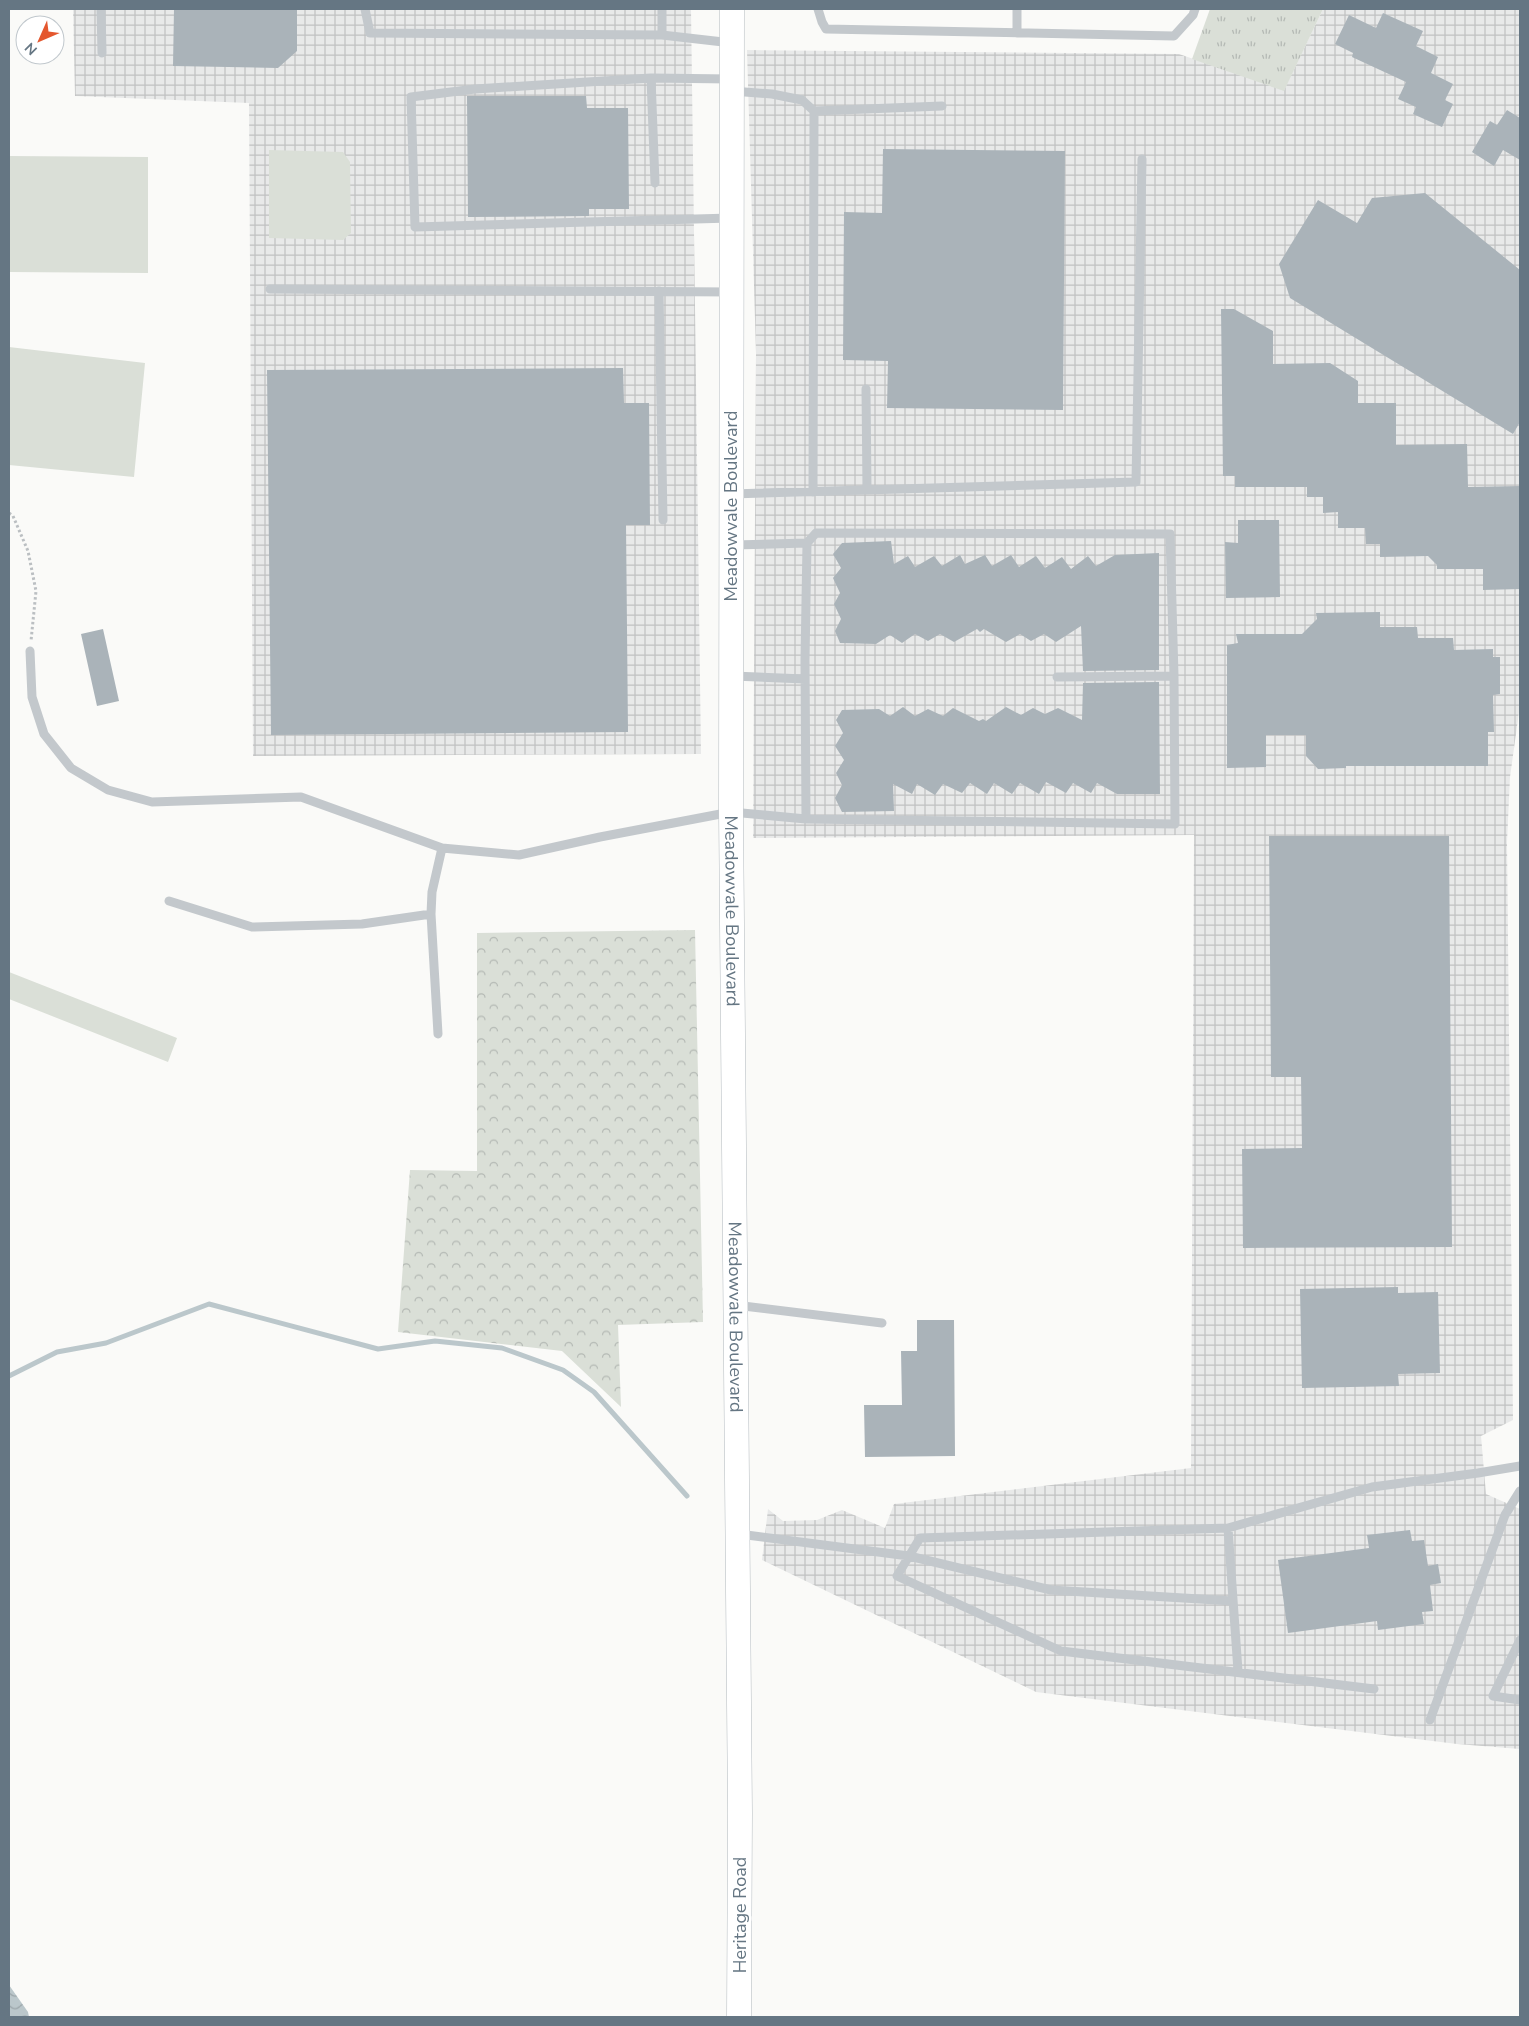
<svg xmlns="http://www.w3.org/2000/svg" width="1529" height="2026" font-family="'Nunito Sans',sans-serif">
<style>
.industrial{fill:url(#industrial-grid)}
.grass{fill:url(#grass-tufts)}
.park{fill:url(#park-crowns)}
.pitch{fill:#dadfd7}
.water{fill:url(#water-waves)}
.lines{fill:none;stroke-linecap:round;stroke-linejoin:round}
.stream{stroke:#bbc7cb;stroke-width:5}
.building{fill:#aab3b9}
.secondary-casing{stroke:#b3babf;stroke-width:25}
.path{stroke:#bbbfc2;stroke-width:3;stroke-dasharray:2.5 2.5;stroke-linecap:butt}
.service{stroke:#c3c8cc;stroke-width:9}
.secondary{stroke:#fff;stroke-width:24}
.labels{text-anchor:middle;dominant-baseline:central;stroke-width:5;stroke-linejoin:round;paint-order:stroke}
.street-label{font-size:18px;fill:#657683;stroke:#fff}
</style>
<defs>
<pattern id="industrial-grid" width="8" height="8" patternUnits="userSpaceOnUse" patternTransform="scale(1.25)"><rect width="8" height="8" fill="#e8e9e9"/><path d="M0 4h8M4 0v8" fill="none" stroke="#c0c1c2"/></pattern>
<pattern id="grass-tufts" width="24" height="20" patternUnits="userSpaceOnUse" patternTransform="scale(1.25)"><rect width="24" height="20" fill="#dadfd7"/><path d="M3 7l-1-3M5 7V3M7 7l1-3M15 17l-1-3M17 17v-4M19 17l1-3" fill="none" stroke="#b4b9b4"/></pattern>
<pattern id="park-crowns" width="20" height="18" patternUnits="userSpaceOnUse" patternTransform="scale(1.25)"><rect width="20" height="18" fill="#dadfd7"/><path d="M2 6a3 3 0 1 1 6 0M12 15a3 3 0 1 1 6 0" fill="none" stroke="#b4b9b4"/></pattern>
<pattern id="water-waves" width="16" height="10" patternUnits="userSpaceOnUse" patternTransform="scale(1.25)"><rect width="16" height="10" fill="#bbc7cb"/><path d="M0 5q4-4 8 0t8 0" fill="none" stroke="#9ca6aa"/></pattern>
</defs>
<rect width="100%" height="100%" fill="#fafaf8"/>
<path class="industrial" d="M 73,9 L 691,9 L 701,754 L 253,756 L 249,103 L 75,96 Z
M 1323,9 L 1520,9 L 1520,705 L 1510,777 L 1507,842 L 1513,1420 L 1481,1436 L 1486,1494 L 1520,1509 L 1520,1749 L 1457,1744 L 1036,1692 L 762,1560 L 768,1509 L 783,1521 L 817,1520 L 842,1510 L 885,1528 L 894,1504 L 1191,1468 L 1194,835 L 753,838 L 756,353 L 747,50 L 1179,54 L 1284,90 Z"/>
<path class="grass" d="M 1210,9 L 1323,9 L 1284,91 L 1192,59 Z"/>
<path class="park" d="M 695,930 L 703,1322 L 618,1325 L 621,1407 L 562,1351 L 398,1332 L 410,1170 L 477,1171 L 477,933 Z"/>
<path class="pitch" d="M 269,150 L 343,152 L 350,162 L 351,233 L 343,240 L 269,238 Z
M 9,156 L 148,157 L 148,273 L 9,272 Z
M 9,347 L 145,363 L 134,477 L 9,465 Z
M 9,972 L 177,1038 L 168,1062 L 9,999 Z"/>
<path class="water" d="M 9,1985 L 28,2012 L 29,2017 L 9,2017 Z"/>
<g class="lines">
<path class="stream" d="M 9,1376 L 57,1352 L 106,1343 L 209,1304 L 378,1349 L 435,1341 L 502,1348 L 563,1370 L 594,1392 L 687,1496"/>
</g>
<path class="building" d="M 174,9 L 297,9 L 297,51 L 278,68 L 173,66 Z
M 1383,13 L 1423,31 L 1416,46 L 1438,57 L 1431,73 L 1453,84 L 1445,100 L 1453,104 L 1442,127 L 1413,114 L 1416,107 L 1398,99 L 1406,82 L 1352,57 L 1353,53 L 1335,44 L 1349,15 L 1376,28 Z
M 467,96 L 586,96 L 587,108 L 628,108 L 629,209 L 589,209 L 589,216 L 468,217 Z
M 1507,110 L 1520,118 L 1520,160 L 1503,150 L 1494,166 L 1472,152 L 1490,121 L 1497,125 Z
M 883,149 L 1065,151 L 1063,410 L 887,408 L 888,361 L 843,360 L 844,212 L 882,213 Z
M 1425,193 L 1520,270 L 1520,422 L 1513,434 L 1290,298 L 1279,264 L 1318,200 L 1357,223 L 1372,198 Z
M 1221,309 L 1234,309 L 1273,331 L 1273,364 L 1330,363 L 1358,381 L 1358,403 L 1396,403 L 1396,445 L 1467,444 L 1468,487 L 1520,486 L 1520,589 L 1483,590 L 1483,569 L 1437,569 L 1437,565 L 1428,556 L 1380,557 L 1380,544 L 1366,544 L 1365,528 L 1338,528 L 1338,512 L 1323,513 L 1323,497 L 1307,497 L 1307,487 L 1235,487 L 1235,476 L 1223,476 Z
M 623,368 L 624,403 L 649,403 L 650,525 L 626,525 L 628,732 L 271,735 L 267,370 Z
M 1238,520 L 1279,520 L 1280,597 L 1226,598 L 1225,542 L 1238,543 Z
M 891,541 L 894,564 L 908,556 L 915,567 L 934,556 L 942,566 L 960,555 L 965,564 L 985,555 L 992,566 L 1011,555 L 1019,567 L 1036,556 L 1045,568 L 1062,557 L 1071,569 L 1088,556 L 1096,566 L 1115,555 L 1159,553 L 1159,670 L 1083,671 L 1081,626 L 1056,642 L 1044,634 L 1031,641 L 1020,634 L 1006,642 L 984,629 L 980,632 L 977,629 L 954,642 L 940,634 L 928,641 L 915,634 L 902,643 L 890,635 L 876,644 L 840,643 L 835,631 L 841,619 L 834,604 L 840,593 L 833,578 L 841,568 L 833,554 L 842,543 Z
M 1380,612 L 1380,627 L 1417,627 L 1418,638 L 1453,638 L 1454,650 L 1493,649 L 1493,657 L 1500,657 L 1500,694 L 1493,695 L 1494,732 L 1488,732 L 1488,766 L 1346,766 L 1346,768 L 1318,769 L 1306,756 L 1306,735 L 1266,735 L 1266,767 L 1227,768 L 1227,645 L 1238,643 L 1236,634 L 1302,634 L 1317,619 L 1316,613 Z
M 103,629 L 119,701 L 97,706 L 81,634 Z
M 1159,682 L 1160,794 L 1117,794 L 1097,783 L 1091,793 L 1073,783 L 1066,793 L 1046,782 L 1039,794 L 1020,783 L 1012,794 L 994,783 L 987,794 L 970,783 L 962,793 L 943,784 L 935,795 L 917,784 L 912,794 L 893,784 L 894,811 L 842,812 L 835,798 L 842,785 L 836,773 L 844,760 L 835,746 L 843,733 L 836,720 L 842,710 L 879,709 L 890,716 L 903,707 L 915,716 L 928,709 L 943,716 L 953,708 L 979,721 L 983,719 L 986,721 L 1006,707 L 1021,715 L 1033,708 L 1045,714 L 1058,708 L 1082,720 L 1083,683 Z
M 1269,836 L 1449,836 L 1452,1247 L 1243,1248 L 1242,1149 L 1302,1148 L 1301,1077 L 1271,1077 Z
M 1398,1287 L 1398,1293 L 1438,1292 L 1440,1373 L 1398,1374 L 1399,1386 L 1302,1388 L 1300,1289 Z
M 917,1320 L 954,1320 L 955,1456 L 865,1457 L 864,1405 L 902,1405 L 901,1351 L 917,1351 Z
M 1410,1530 L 1412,1541 L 1424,1540 L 1428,1566 L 1438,1564 L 1441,1583 L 1430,1585 L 1433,1611 L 1422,1612 L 1424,1624 L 1378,1630 L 1377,1621 L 1288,1633 L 1278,1560 L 1369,1548 L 1367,1535 Z"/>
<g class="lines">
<g class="secondary-casing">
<g id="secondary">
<path id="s1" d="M 732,9 L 731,812 L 740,1813 L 739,2017"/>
</g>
</g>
<path class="path" d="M 9,513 L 13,516 L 28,551 L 36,591 L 31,641"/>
<path class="service" d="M 101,9 L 102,53
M 365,9 L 370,33 L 662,35 L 732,43
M 662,9 L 662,35
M 818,9 L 822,22 L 826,29 L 1174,36 L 1193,15 L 1195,9
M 1017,33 L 1017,9
M 651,78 L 475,89 L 411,97 L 415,227 L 731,218
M 732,91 L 772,94 L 802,100 L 814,111 L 813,492
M 814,111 L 942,106
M 655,183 L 651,78 L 731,79
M 270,289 L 731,292
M 659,291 L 663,520
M 866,389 L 867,490
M 731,494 L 1136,482 L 1142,159
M 807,543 L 816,533 L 1170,534 L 1174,676
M 733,545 L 807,543 L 805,660 L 806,819
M 30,651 L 32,697 L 44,734 L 71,768 L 108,790 L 152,802 L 301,797 L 442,848 L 519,855 L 600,837 L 731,812 L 806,819 L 1175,824 L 1174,676 L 1057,677
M 733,676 L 805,679
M 169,901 L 252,927 L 362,924 L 431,914
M 438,1034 L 431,914 L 432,892 L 442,848
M 735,1305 L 882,1323
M 1228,1528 L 1238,1671
M 739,1534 L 909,1556 L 1051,1590 L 1233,1601
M 1520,1640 L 1493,1696 L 1520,1700
M 1374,1689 L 1061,1651 L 897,1576 L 920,1538 L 1228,1528 L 1372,1487 L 1478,1473 L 1520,1466
M 1430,1720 L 1505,1515 L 1520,1491"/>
<use href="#secondary" class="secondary"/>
</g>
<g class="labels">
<g class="street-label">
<text transform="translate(731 506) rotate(-90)">Meadowvale Boulevard</text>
<text stroke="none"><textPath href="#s1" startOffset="902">Meadowvale Boulevard</textPath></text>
<text stroke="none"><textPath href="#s1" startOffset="1308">Meadowvale Boulevard</textPath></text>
<text transform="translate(740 1915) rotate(-90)">Heritage Road</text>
</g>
</g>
<rect width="1529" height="2026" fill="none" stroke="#657683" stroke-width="20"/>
<g transform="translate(40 40) rotate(225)"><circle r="24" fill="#ffffff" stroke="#c1c8cd"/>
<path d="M0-4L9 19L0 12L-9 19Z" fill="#e4572e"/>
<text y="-8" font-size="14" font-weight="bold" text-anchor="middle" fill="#657683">N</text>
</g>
</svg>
